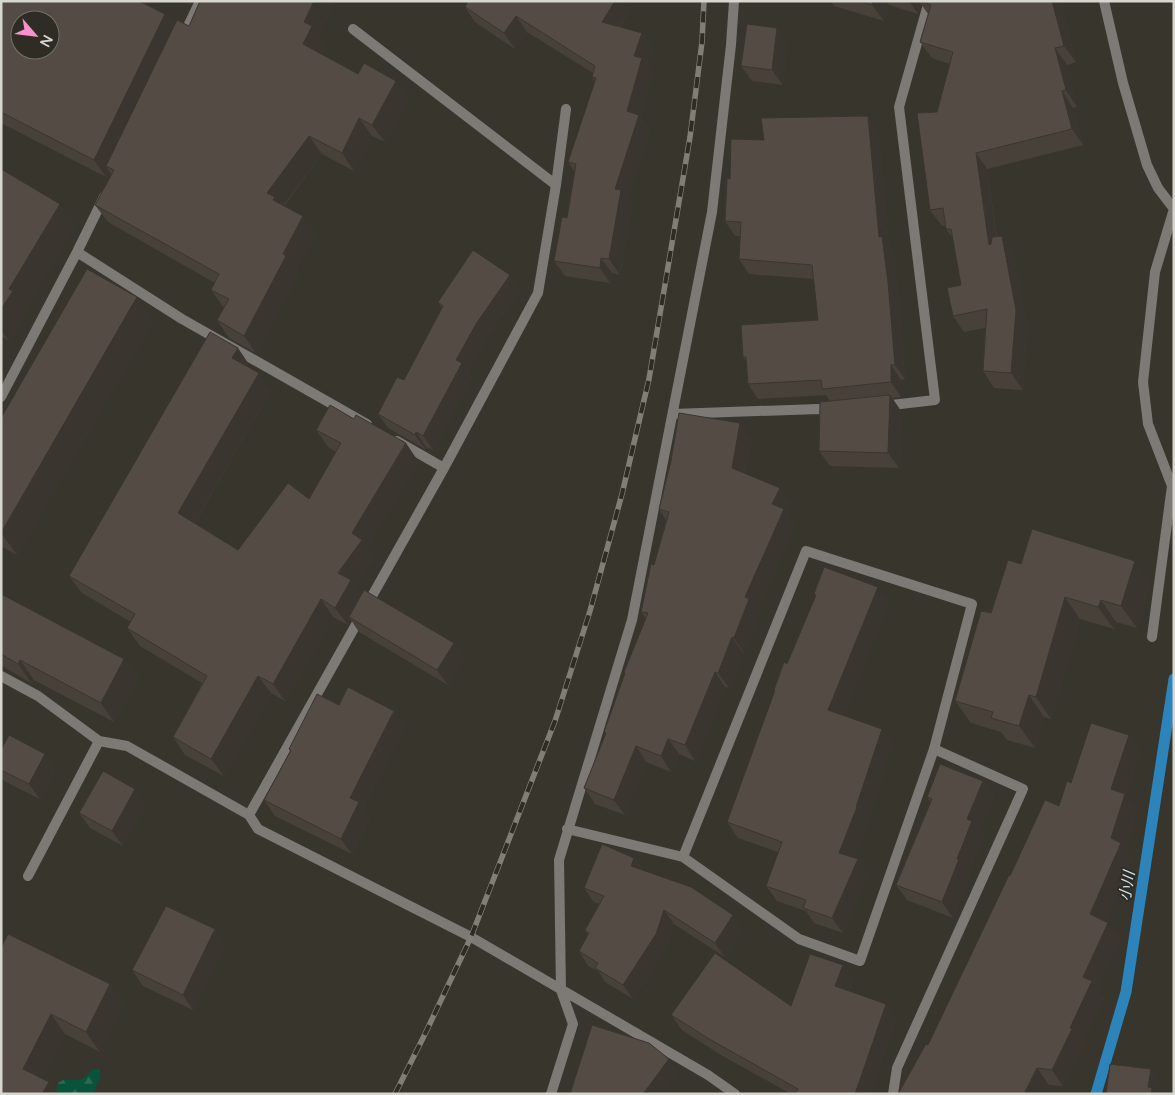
<svg xmlns="http://www.w3.org/2000/svg" width="1175" height="1095" font-family="'Varela Round','Noto Sans JP',sans-serif">
<style>
.forest{fill:url(#forest-firs)}
.lines{fill:none;stroke-linecap:round;stroke-linejoin:round}
.stream{stroke:#2c84bb;stroke-width:11}
.street{stroke:#7d7975;stroke-width:10}
.rail-casing{stroke:#807f76;stroke-width:5.5}
.rail{stroke:#2e2c23;stroke-width:4;stroke-dasharray:11;stroke-linecap:butt}
.wall{fill:#48413a}
.shaded-wall{fill:#3b3530}
.building{fill:#544c44;stroke:#3b3530;fill-rule:evenodd}
.labels{text-anchor:middle;dominant-baseline:central;stroke-width:4;stroke-linejoin:round;paint-order:stroke}
.water-label{font-size:15px;font-style:italic;fill:#d2e5f4;stroke:#2e2c23}
</style>
<defs>
<pattern id="forest-firs" width="22" height="20" patternUnits="userSpaceOnUse" patternTransform="scale(1.25)"><rect width="22" height="20" fill="#08533a"/><path d="M5 1l3.5 6h-7zM16 11l3.5 6h-7z" fill="#2b6b55"/></pattern>
</defs>
<rect width="100%" height="100%" fill="#38362c"/>
<path class="forest" d="M 94,1069 L 99,1070 L 101,1076 L 93,1094 L 60,1094 L 56,1090 L 58,1083 L 63,1080 L 81,1080 Z"/>
<g class="lines">
<path class="stream" d="M 1096,1094 L 1126,992 L 1174,679"/>
<path class="street" d="M 1104,1 L 1123,83 L 1147,165 L 1158,188 L 1174,209
M 353,29 L 556,185
M 182,39 L 200,1
M 77,252 L 182,319 L 367,424
M 1,397 L 77,252 L 104,197
M 883,406 L 935,400 L 899,107 L 929,1
M 673,414 L 818,409 L 831,411
M 397,441 L 444,468
M 1152,637 L 1172,486 L 1148,424 L 1143,382 L 1155,272 L 1174,209
M 1,676 L 38,696 L 99,741 L 127,746 L 249,815 L 258,829 L 471,937 L 708,1075 L 735,1094
M 249,815 L 444,468 L 538,293 L 556,185 L 566,109
M 567,829 L 683,857 L 806,551 L 972,604 L 934,749 L 860,961 L 799,939 L 683,857
M 28,876 L 99,741
M 551,1094 L 573,1024 L 561,990 L 559,860 L 632,620 L 712,212 L 731,45 L 734,1
M 893,1094 L 897,1068 L 1023,789 L 934,749"/>
<g class="rail-casing">
<path id="rail" d="M 395,1094 L 424,1036 L 471,937 L 555,721 L 590,611 L 622,494 L 649,379 L 690,137 L 702,42 L 704,1"/>
</g>
<use href="#rail" class="rail"/>
</g>
<path class="wall" d="M 1,1 L 165,14 L 174,27 L 189,26 L 200,1 L 335,1 L 319,35 L 325,44 L 320,53 L 358,74 L 396,81 L 409,99 L 385,142 L 372,136 L 354,171 L 322,154 L 284,206 L 316,234 L 296,270 L 299,274 L 256,353 L 229,338 L 217,320 L 224,308 L 211,290 L 215,283 L 108,222 L 95,205 L 112,175 L 109,171 L 106,177 L 1,123 Z
M 468,1 L 620,1 L 628,13 L 620,27 L 642,33 L 652,48 L 647,65 L 653,73 L 640,117 L 650,130 L 627,199 L 631,205 L 620,275 L 612,273 L 610,283 L 565,276 L 554,261 L 567,218 L 575,172 L 568,162 L 595,81 L 592,77 L 593,73 L 527,32 L 515,49 L 475,22 L 465,7 Z
M 831,1 L 1060,1 L 1076,62 L 1067,65 L 1077,107 L 1073,108 L 1083,145 L 987,169 L 997,236 L 1002,236 L 1013,252 L 1027,327 L 1023,390 L 994,388 L 983,371 L 985,328 L 964,332 L 953,316 L 961,285 L 953,238 L 946,229 L 946,226 L 942,226 L 930,210 L 937,112 L 950,64 L 932,58 L 920,42 L 928,14 L 921,4 L 918,14 L 889,5 L 884,21 L 834,6 Z
M 787,43 L 783,85 L 752,81 L 741,66 Z
M 878,131 L 889,246 L 893,251 L 898,297 L 905,379 L 901,380 L 901,397 L 892,398 L 901,411 L 899,468 L 830,466 L 819,451 L 830,401 L 826,395 L 758,399 L 748,384 L 746,361 L 743,357 L 818,320 L 814,279 L 749,274 L 739,259 L 740,236 L 735,236 L 725,221 L 730,179 L 764,140 Z
M 1,169 L 75,225 L 25,309 L 27,312 L 9,341 L 1,336 Z
M 520,290 L 486,338 L 468,372 L 472,377 L 433,450 L 426,447 L 425,449 L 388,428 L 378,414 L 404,380 L 442,308 L 438,302 Z
M 153,320 L 17,555 L 1,546 L 1,418 Z
M 250,366 L 249,367 L 271,390 L 195,523 L 238,550 L 309,499 L 336,452 L 329,448 L 316,430 L 418,461 L 367,547 L 374,558 L 354,585 L 361,595 L 454,643 L 464,658 L 448,685 L 359,632 L 351,620 L 348,625 L 333,617 L 285,701 L 271,693 L 224,776 L 185,755 L 173,737 L 202,683 L 140,646 L 127,628 L 131,622 L 82,593 L 69,576 Z
M 751,438 L 745,473 L 790,503 L 786,513 L 795,525 L 757,610 L 760,614 L 744,653 L 743,653 L 729,688 L 725,687 L 695,761 L 679,754 L 671,772 L 646,762 L 625,815 L 595,804 L 584,788 L 606,734 L 604,732 L 625,674 L 624,672 L 646,619 L 641,612 L 666,520 L 659,509 Z
M 1021,564 L 1150,583 L 1137,628 L 1116,622 L 1114,629 L 1080,619 L 1051,719 L 1044,717 L 1035,748 L 1007,740 L 1001,732 L 971,723 L 955,701 L 991,613 Z
M 1,594 L 124,659 L 138,678 L 114,722 L 34,680 L 31,683 L 1,665 Z
M 814,594 L 889,602 L 843,716 L 882,729 L 892,744 L 867,821 L 868,823 L 854,858 L 858,859 L 868,874 L 843,933 L 814,923 L 806,911 L 777,901 L 766,886 L 778,852 L 738,838 L 727,822 L 775,692 L 774,690 L 787,664 L 816,596 Z
M 339,705 L 394,711 L 405,726 L 363,808 L 370,818 L 352,854 L 275,816 L 264,800 L 290,751 L 289,749 Z
M 1129,735 L 1140,751 L 1126,795 L 1137,810 L 1125,848 L 1133,860 L 1105,921 L 1120,939 L 1097,988 L 1104,998 L 1082,1043 L 1084,1045 L 1063,1086 L 1049,1085 L 928,1045 L 1010,876 L 1059,806 L 1071,783 Z
M 1,750 L 55,769 L 40,799 L 4,781 L 1,777 Z
M 983,781 L 994,796 L 980,831 L 983,837 L 968,873 L 970,875 L 953,918 L 907,900 L 896,885 L 930,802 L 927,797 Z
M 146,804 L 123,846 L 90,828 L 79,813 Z
M 634,858 L 643,870 L 743,929 L 725,957 L 674,924 L 666,948 L 633,999 L 605,982 L 598,971 L 588,966 L 579,951 L 588,935 L 585,930 L 600,904 L 594,902 L 584,888 Z
M 225,945 L 193,1010 L 143,986 L 132,970 Z
M 1,948 L 110,984 L 123,1004 L 100,1052 L 65,1034 L 42,1078 L 1,1094 Z
M 843,965 L 853,980 L 849,991 L 896,1019 L 870,1094 L 791,1094 L 721,1055 L 682,1030 L 671,1015 L 791,1006 Z"/>
<path class="shaded-wall" d="M 314,1 L 335,1 L 319,35 L 325,44 L 316,62 L 303,44 L 304,22 Z
M 615,1 L 620,1 L 628,13 L 613,37 L 602,22 Z
M 873,1 L 886,1 L 889,5 L 884,21 L 872,5 Z
M 909,1 L 922,1 L 920,2 L 921,4 L 918,14 Z
M 1052,1 L 1060,1 L 1076,62 L 1064,46 Z
M 165,14 L 177,32 L 106,166 L 109,171 L 106,177 L 94,160 Z
M 516,16 L 527,32 L 515,49 L 504,33 Z
M 777,28 L 787,43 L 783,85 L 772,70 Z
M 642,33 L 652,48 L 647,65 L 653,73 L 640,117 L 650,130 L 627,199 L 631,205 L 620,275 L 609,259 L 615,189 L 634,56 Z
M 1055,48 L 1067,65 L 1077,107 L 1066,90 Z
M 396,81 L 409,99 L 385,142 L 372,125 Z
M 1062,91 L 1073,108 L 1083,145 L 1072,129 Z
M 868,116 L 878,131 L 889,246 L 893,251 L 898,297 L 905,379 L 895,365 L 879,237 Z
M 359,118 L 372,136 L 354,171 L 342,153 Z
M 309,136 L 322,154 L 282,207 L 286,218 L 267,193 Z
M 976,153 L 987,169 L 1000,261 L 989,245 Z
M 60,204 L 75,225 L 25,309 L 27,312 L 9,341 L 1,330 L 1,309 L 9,289 Z
M 303,216 L 316,234 L 296,270 L 299,274 L 256,353 L 244,336 L 283,254 Z
M 1002,236 L 1013,252 L 1027,327 L 1023,390 L 1011,373 Z
M 601,258 L 612,273 L 610,283 L 600,268 Z
M 510,275 L 520,290 L 486,338 L 468,372 L 472,377 L 433,450 L 423,436 L 456,360 L 476,324 Z
M 137,297 L 153,320 L 17,555 L 1,533 Z
M 238,348 L 250,366 L 245,375 L 232,358 Z
M 891,365 L 901,380 L 901,397 L 891,382 Z
M 259,373 L 271,390 L 190,531 L 178,513 Z
M 890,395 L 901,411 L 899,468 L 888,453 Z
M 740,423 L 751,438 L 743,483 L 732,468 Z
M 416,432 L 426,447 L 425,449 L 415,435 Z
M 406,443 L 418,461 L 367,547 L 374,558 L 354,585 L 363,598 L 349,617 L 351,620 L 348,625 L 335,608 L 338,573 L 352,533 Z
M 780,488 L 790,503 L 786,513 L 795,525 L 757,610 L 760,614 L 744,653 L 734,638 L 772,504 Z
M 1135,561 L 1150,583 L 1137,628 L 1121,606 Z
M 878,587 L 889,602 L 839,726 L 828,710 Z
M 1065,597 L 1080,619 L 1051,719 L 1036,697 Z
M 321,599 L 333,617 L 285,701 L 273,684 Z
M 1101,600 L 1116,622 L 1114,629 L 1098,607 Z
M 732,637 L 743,653 L 729,688 L 718,673 Z
M 454,643 L 464,658 L 448,685 L 437,670 Z
M 124,659 L 138,678 L 114,722 L 101,703 Z
M 20,660 L 34,680 L 31,683 L 18,664 Z
M 715,672 L 725,687 L 695,761 L 685,745 Z
M 258,676 L 271,693 L 224,776 L 211,759 Z
M 1029,695 L 1044,717 L 1035,748 L 1019,726 Z
M 394,711 L 405,726 L 363,808 L 370,818 L 352,854 L 341,839 L 350,798 Z
M 882,729 L 892,744 L 867,821 L 868,823 L 850,868 L 839,853 L 856,807 Z
M 1129,735 L 1140,751 L 1126,795 L 1137,810 L 1125,848 L 1133,860 L 1101,930 L 1090,914 L 1111,838 L 1111,789 Z
M 668,739 L 679,754 L 671,772 L 661,756 Z
M 636,746 L 646,762 L 625,815 L 614,800 Z
M 45,754 L 55,769 L 40,799 L 29,784 Z
M 983,781 L 994,796 L 980,831 L 983,837 L 968,873 L 970,875 L 953,918 L 942,902 L 957,859 L 967,819 Z
M 135,789 L 146,804 L 123,846 L 112,831 Z
M 634,858 L 644,872 L 631,866 Z
M 858,859 L 868,874 L 843,933 L 832,918 Z
M 664,910 L 674,924 L 666,948 L 633,999 L 623,985 Z
M 733,915 L 743,929 L 725,957 L 715,943 Z
M 1108,923 L 1120,939 L 1097,988 L 1104,998 L 1082,1043 L 1084,1045 L 1063,1086 L 1052,1070 L 1070,1028 L 1083,977 Z
M 215,929 L 225,945 L 193,1010 L 183,995 Z
M 843,965 L 853,980 L 845,1001 L 835,986 Z
M 110,984 L 123,1004 L 100,1052 L 86,1032 Z
M 886,1004 L 896,1019 L 870,1094 L 855,1094 Z
M 51,1014 L 65,1034 L 37,1088 L 23,1069 Z
M 669,1059 L 679,1073 L 663,1094 L 643,1094 Z
M 1037,1068 L 1049,1085 L 1044,1094 L 1024,1094 Z
M 1151,1069 L 1162,1085 L 1160,1094 L 1151,1094 L 1148,1087 Z
M 49,1082 L 57,1094 L 42,1094 Z"/>
<path class="building" d="M 1,1 L 139,1 L 165,14 L 94,160 L 1,112 ZM 20,20 L 50,20 L 50,50 L 20,50 Z
M 200,1 L 314,1 L 304,22 L 312,26 L 303,44 L 358,74 L 364,63 L 396,81 L 372,125 L 359,118 L 342,153 L 309,136 L 267,193 L 275,197 L 273,200 L 303,216 L 283,254 L 286,256 L 244,336 L 217,320 L 229,299 L 211,290 L 219,274 L 95,205 L 114,170 L 106,166 L 177,20 L 189,26 Z
M 468,1 L 615,1 L 602,22 L 642,33 L 634,56 L 642,58 L 627,111 L 639,115 L 615,189 L 621,190 L 609,259 L 601,258 L 600,268 L 554,261 L 562,217 L 567,218 L 576,164 L 568,162 L 596,78 L 592,77 L 595,66 L 516,16 L 504,33 L 465,7 Z
M 861,1 L 873,1 L 872,5 Z
M 920,1 L 1052,1 L 1064,46 L 1055,48 L 1066,90 L 1062,91 L 1072,129 L 976,153 L 989,245 L 991,244 L 992,237 L 1002,236 L 1016,310 L 1011,373 L 983,371 L 987,309 L 953,316 L 947,288 L 961,285 L 951,229 L 946,229 L 943,208 L 930,210 L 917,113 L 937,112 L 953,52 L 920,42 L 931,5 Z
M 747,24 L 777,28 L 772,70 L 741,66 Z
M 868,116 L 879,237 L 882,236 L 888,282 L 895,365 L 891,365 L 891,382 L 822,389 L 821,380 L 748,384 L 746,357 L 743,357 L 741,325 L 818,320 L 812,265 L 739,259 L 741,222 L 725,221 L 727,178 L 730,179 L 731,139 L 764,140 L 761,118 Z
M 1,169 L 60,204 L 9,289 L 13,291 L 1,309 Z
M 473,250 L 510,275 L 476,324 L 456,360 L 462,363 L 423,436 L 416,432 L 415,435 L 378,414 L 397,377 L 404,380 L 443,306 L 438,302 Z
M 87,269 L 137,297 L 1,533 L 1,418 Z
M 210,332 L 238,348 L 232,358 L 259,373 L 178,513 L 238,550 L 288,483 L 309,499 L 341,443 L 316,430 L 330,405 L 354,419 L 356,415 L 406,443 L 352,533 L 362,540 L 338,573 L 351,580 L 335,608 L 321,599 L 273,684 L 258,676 L 211,759 L 173,737 L 207,676 L 127,628 L 135,614 L 69,576 Z
M 890,395 L 888,453 L 819,451 L 820,402 Z
M 679,413 L 740,423 L 732,468 L 780,488 L 772,504 L 784,509 L 745,597 L 749,599 L 734,638 L 732,637 L 718,673 L 715,672 L 685,745 L 668,739 L 661,756 L 636,746 L 614,800 L 584,788 L 606,733 L 604,732 L 625,673 L 624,672 L 648,613 L 641,612 L 651,564 L 654,565 L 669,512 L 659,509 L 671,461 Z
M 1032,529 L 1135,561 L 1121,606 L 1101,600 L 1098,607 L 1065,597 L 1036,697 L 1029,695 L 1019,726 L 991,718 L 993,712 L 955,701 L 981,611 L 991,613 L 1008,560 L 1021,564 Z
M 824,567 L 878,587 L 828,710 L 882,729 L 856,807 L 857,807 L 839,853 L 858,859 L 832,918 L 803,908 L 806,900 L 766,886 L 782,842 L 727,822 L 775,690 L 774,690 L 784,662 L 787,664 L 816,595 L 814,594 Z
M 364,590 L 454,643 L 437,670 L 349,617 Z
M 1,594 L 124,659 L 101,703 L 20,660 L 18,664 L 1,654 Z
M 348,687 L 394,711 L 350,798 L 359,802 L 341,839 L 264,800 L 291,750 L 289,749 L 317,694 L 339,705 Z
M 1091,723 L 1129,735 L 1111,789 L 1125,794 L 1111,838 L 1121,843 L 1090,914 L 1108,923 L 1083,977 L 1092,981 L 1070,1028 L 1072,1029 L 1052,1070 L 1037,1068 L 1024,1094 L 898,1094 L 926,1044 L 928,1045 L 1009,875 L 1010,876 L 1045,800 L 1059,806 L 1067,781 L 1071,783 Z
M 9,735 L 45,754 L 29,784 L 1,770 L 1,750 Z
M 940,764 L 983,781 L 967,819 L 972,821 L 957,859 L 959,859 L 942,902 L 896,885 L 932,799 L 927,797 Z
M 103,771 L 135,789 L 112,831 L 79,813 Z
M 602,844 L 634,858 L 631,866 L 691,887 L 733,915 L 715,943 L 664,910 L 656,934 L 623,985 L 595,968 L 598,963 L 579,951 L 589,933 L 585,930 L 604,896 L 584,888 Z
M 166,906 L 215,929 L 183,995 L 132,970 Z
M 8,934 L 110,984 L 86,1032 L 51,1014 L 23,1069 L 49,1082 L 42,1094 L 1,1094 L 1,948 Z
M 715,953 L 791,1006 L 810,954 L 843,965 L 835,986 L 886,1004 L 855,1094 L 795,1094 L 798,1089 L 711,1040 L 671,1015 Z
M 592,1025 L 649,1043 L 669,1059 L 643,1094 L 570,1094 Z
M 1110,1064 L 1151,1069 L 1148,1087 L 1152,1088 L 1151,1094 L 1106,1094 Z"/>
<g class="labels">
<g class="water-label">
<text transform="translate(1127 886) rotate(-81)">小川</text>
</g>
</g>
<rect width="1175" height="1095" fill="none" stroke="#d7d6cf" stroke-width="5"/>
<g transform="translate(35 35) rotate(118)"><circle r="24" fill="#2e2c23" stroke="#727068"/>
<path d="M0-4L9 19L0 12L-9 19Z" fill="#f790ce"/>
<text y="-8" font-size="14" font-weight="bold" text-anchor="middle" fill="#d7d6cf">N</text>
</g>
</svg>
